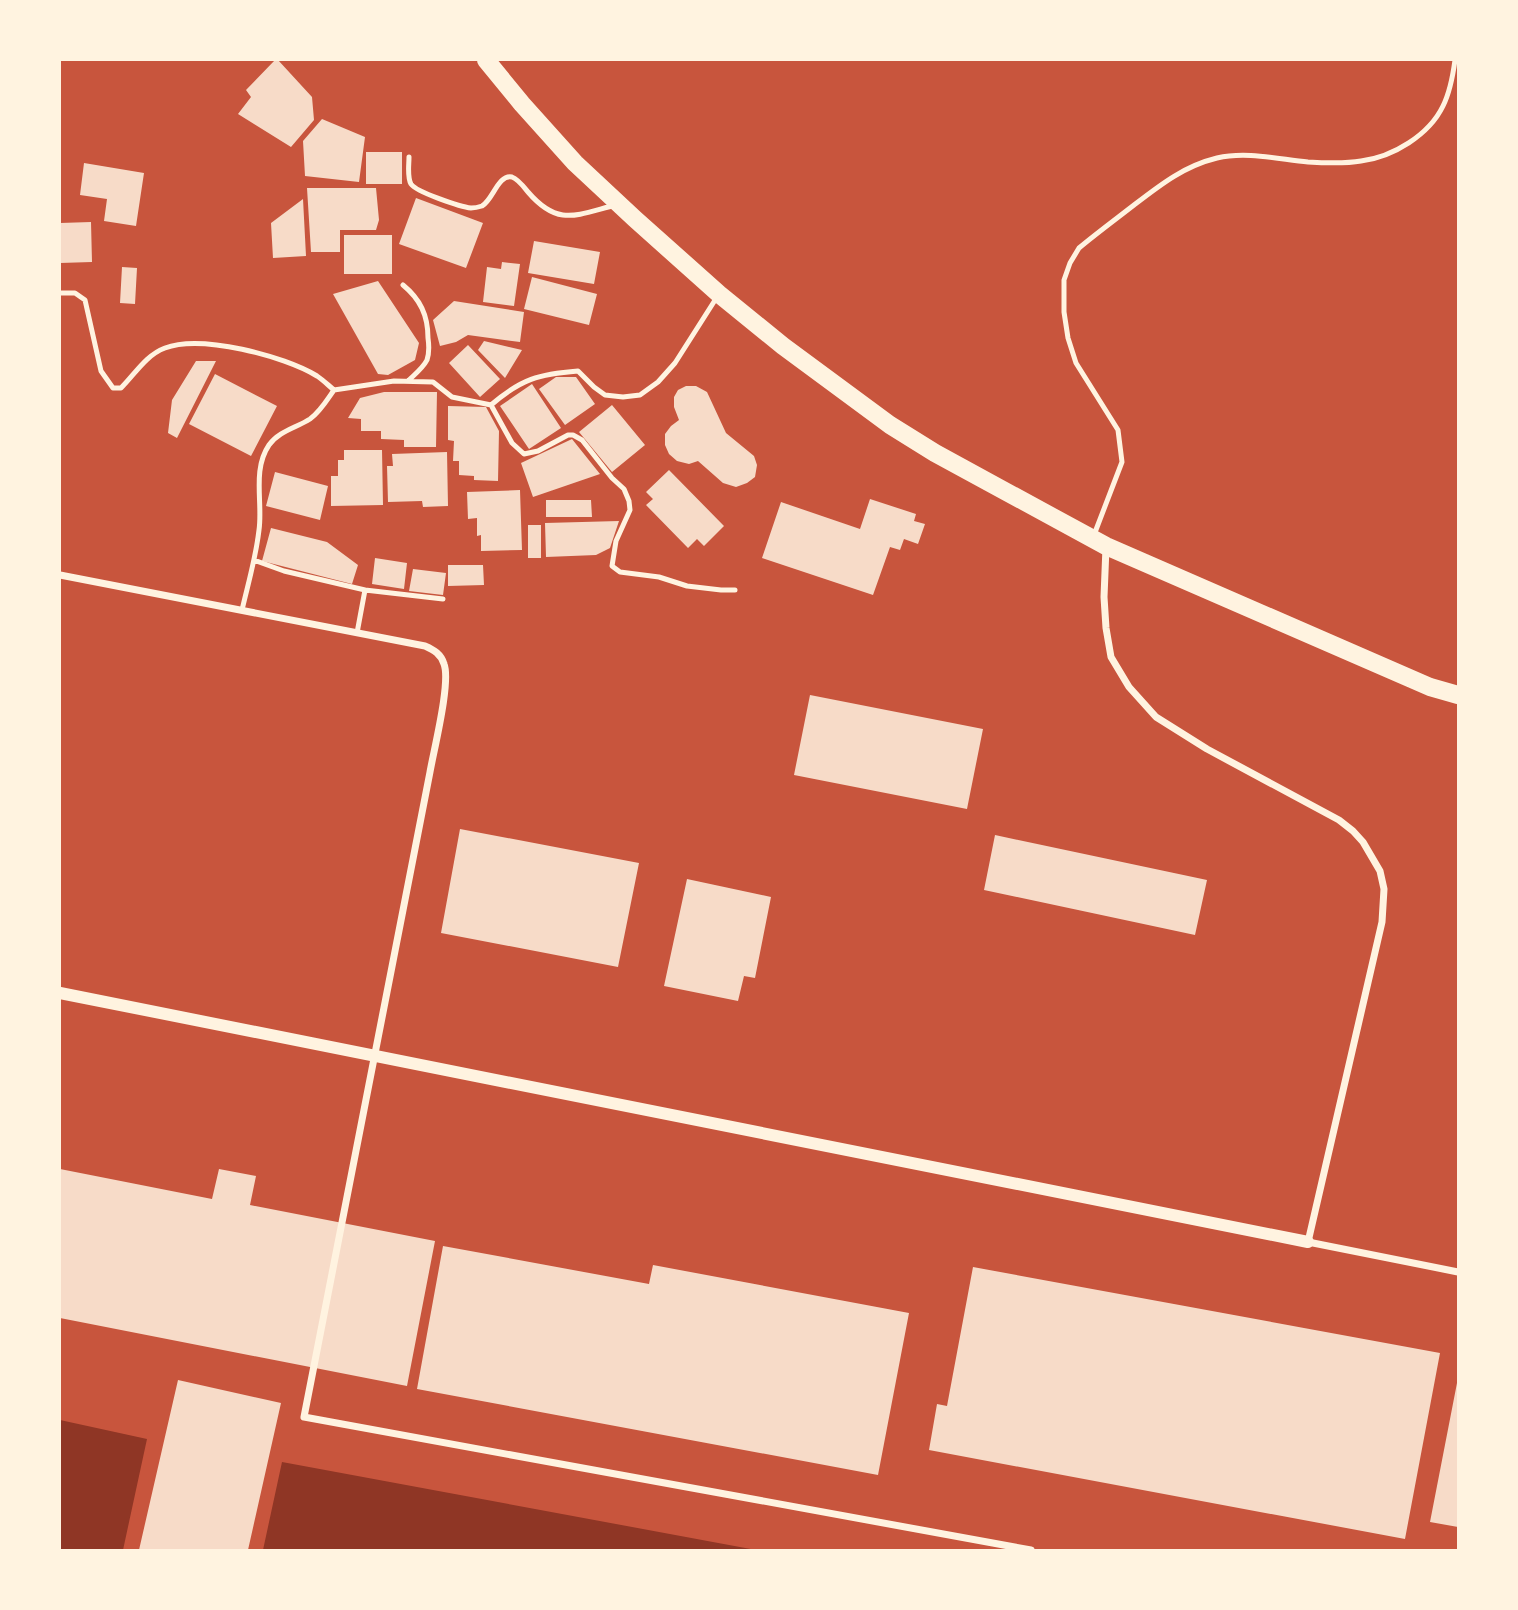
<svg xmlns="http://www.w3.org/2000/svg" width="1518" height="1610" font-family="'Fira Sans Condensed',sans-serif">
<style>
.water{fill:#8f3625}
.building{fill:#f7dbc8}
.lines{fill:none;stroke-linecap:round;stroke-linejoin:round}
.service{stroke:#fff3e0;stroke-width:5}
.minor{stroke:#fff3e0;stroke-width:7}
.tertiary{stroke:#fff3e0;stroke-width:12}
.primary{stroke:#fff3e0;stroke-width:18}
</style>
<rect width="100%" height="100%" fill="#c8553d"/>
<path class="water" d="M 60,1420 L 147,1439 L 123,1550 L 60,1550 Z
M 282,1462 L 756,1550 L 263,1550 Z"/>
<path class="building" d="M 275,60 L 278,60 L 312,97 L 314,120 L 291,147 L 238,114 L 251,97 L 246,90 Z
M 322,119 L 365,137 L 359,182 L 305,176 L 303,141 Z
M 366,152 L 402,152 L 402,184 L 366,184 Z
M 84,163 L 144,173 L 136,226 L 104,221 L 107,199 L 80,195 Z
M 307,188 L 376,188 L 379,220 L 376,230 L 340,230 L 340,252 L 311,252 Z
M 416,198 L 483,223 L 466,268 L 399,244 Z
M 303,199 L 306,256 L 273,258 L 271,223 Z
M 91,222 L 92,262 L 60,263 L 60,223 Z
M 344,235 L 392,235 L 392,274 L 344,274 Z
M 534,241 L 600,252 L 594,284 L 528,273 Z
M 502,262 L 520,264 L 514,306 L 483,302 L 487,267 L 501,269 Z
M 122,267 L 137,268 L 135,304 L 120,303 Z
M 532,277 L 597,294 L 589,325 L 524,309 Z
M 378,281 L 419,343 L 415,360 L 388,375 L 378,374 L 333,294 Z
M 454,301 L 524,312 L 520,342 L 468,335 L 456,342 L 440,346 L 433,320 Z
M 484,341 L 522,350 L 505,378 L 478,350 Z
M 468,345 L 500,379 L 480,397 L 449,363 Z
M 196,361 L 216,361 L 177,438 L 168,433 L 172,400 Z
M 215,374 L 277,406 L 251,456 L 189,424 Z
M 556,377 L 576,377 L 595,404 L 565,425 L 539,389 Z
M 532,384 L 561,428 L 529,449 L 500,406 Z
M 686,386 L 696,386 L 707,392 L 726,433 L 754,456 L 757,465 L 755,477 L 747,483 L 736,487 L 723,483 L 698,461 L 689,464 L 677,461 L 669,454 L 665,445 L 665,434 L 671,426 L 679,420 L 674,407 L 674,397 L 678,390 Z
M 384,392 L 437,392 L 436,447 L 404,447 L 404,440 L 381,439 L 381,431 L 361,431 L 361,419 L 348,418 L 360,398 Z
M 612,405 L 645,445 L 612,472 L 579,432 Z
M 448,406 L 486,407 L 499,431 L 498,481 L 474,480 L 474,476 L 459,475 L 459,461 L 453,461 L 454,441 L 448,440 Z
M 572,439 L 600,474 L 533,497 L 521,463 Z
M 344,450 L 382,450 L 383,505 L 331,506 L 331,476 L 338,476 L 338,460 L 344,460 Z
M 447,452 L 448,506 L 423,507 L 422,501 L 388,502 L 387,466 L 393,466 L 392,454 Z
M 669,470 L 724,526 L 704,546 L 697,539 L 688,548 L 646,505 L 653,499 L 646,492 Z
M 275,472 L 328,486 L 320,520 L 266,506 Z
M 520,490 L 522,550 L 481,551 L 481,535 L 477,536 L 477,518 L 468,519 L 467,492 Z
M 870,499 L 916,514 L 914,521 L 925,524 L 918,544 L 904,539 L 900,550 L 890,547 L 873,595 L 762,558 L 781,502 L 860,529 Z
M 546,500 L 591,500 L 592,517 L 546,517 Z
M 619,521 L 610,548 L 596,555 L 546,557 L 545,523 Z
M 528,525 L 541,525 L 541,558 L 528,558 Z
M 271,528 L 327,542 L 358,565 L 352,584 L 262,561 Z
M 375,558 L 407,563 L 404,589 L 372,584 Z
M 448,565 L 483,565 L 484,585 L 448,586 Z
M 413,569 L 446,573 L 443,595 L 409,591 Z
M 810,695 L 983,729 L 967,809 L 794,775 Z
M 460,829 L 639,863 L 618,967 L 441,933 Z
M 995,835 L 1207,880 L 1195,935 L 984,890 Z
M 687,879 L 771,897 L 755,978 L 744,976 L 738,1001 L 664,986 Z
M 60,1169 L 212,1199 L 219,1169 L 256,1176 L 250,1205 L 435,1241 L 407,1386 L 60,1318 Z
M 443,1246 L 649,1284 L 653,1265 L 909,1313 L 878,1475 L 417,1389 Z
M 973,1267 L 1440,1353 L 1405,1539 L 929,1450 L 937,1404 L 947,1406 Z
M 178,1380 L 281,1403 L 248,1550 L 139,1550 Z
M 1457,1383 L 1458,1383 L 1458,1527 L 1430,1522 Z"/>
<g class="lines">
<path class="service" d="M 409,157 C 409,165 407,177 411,184 C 416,192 461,207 471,208 C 474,208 479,207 482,206 C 493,200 498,174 512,177 C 518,179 524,187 528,192 C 558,227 576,215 616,205
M 403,285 C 420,299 428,315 428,338 C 429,345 429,354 427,360 C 423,368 414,375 408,381
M 60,293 L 75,293 L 85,300 L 101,371 L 113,388 L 121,388 C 135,374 146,355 165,348 C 201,334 284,356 317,376 C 323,380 328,385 334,390 L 394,381 L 433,382 L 452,397 L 491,405 C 521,379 539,374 578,371 L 594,387 L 605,395 L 623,397 L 640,395 L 658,382 L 675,363 L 717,297
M 491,405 L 512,443 L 524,454 L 538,451 L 568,435 L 573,435 L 582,440 L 612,478 L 624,489 L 629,501 L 630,510 L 616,541 L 612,566 L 620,572 L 659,577 L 687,586 L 721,590 L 735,590
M 1094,535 L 1122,462 L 1118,430 L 1076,363 L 1068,338 L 1064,312 L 1064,280 L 1070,263 L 1079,248 C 1097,233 1116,219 1134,205 C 1160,185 1184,166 1217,158 C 1246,151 1278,159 1308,162 C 1325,163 1344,164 1361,161 C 1393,157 1429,135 1443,106 C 1450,92 1453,75 1455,60
M 254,560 L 284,571 L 365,590 L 357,633
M 365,590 L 443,599
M 242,610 C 248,584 256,557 259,530 C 263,503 252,470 269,445 C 279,431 296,428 310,419 C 320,412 327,400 334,390"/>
<path class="minor" d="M 1106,547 L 1104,597 L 1106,628 L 1111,657 L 1129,687 L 1156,717 L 1207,749 L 1339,820 L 1353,831 L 1363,842 L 1380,871 L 1384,889 L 1382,922 L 1308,1242 L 1458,1272
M 60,575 L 425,646 C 434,650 441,654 444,664 C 451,682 434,749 430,772 L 304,1417 L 1031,1550"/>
<path class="tertiary" d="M 60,993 L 1308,1242"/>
<path class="primary" d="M 486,60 L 522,104 L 575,163 L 635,219 L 719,294 L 783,346 L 890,425 L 935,453 L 1106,546 L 1430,687 L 1458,695"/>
</g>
<rect width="1518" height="1610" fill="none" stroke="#fff3e0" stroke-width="122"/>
</svg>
